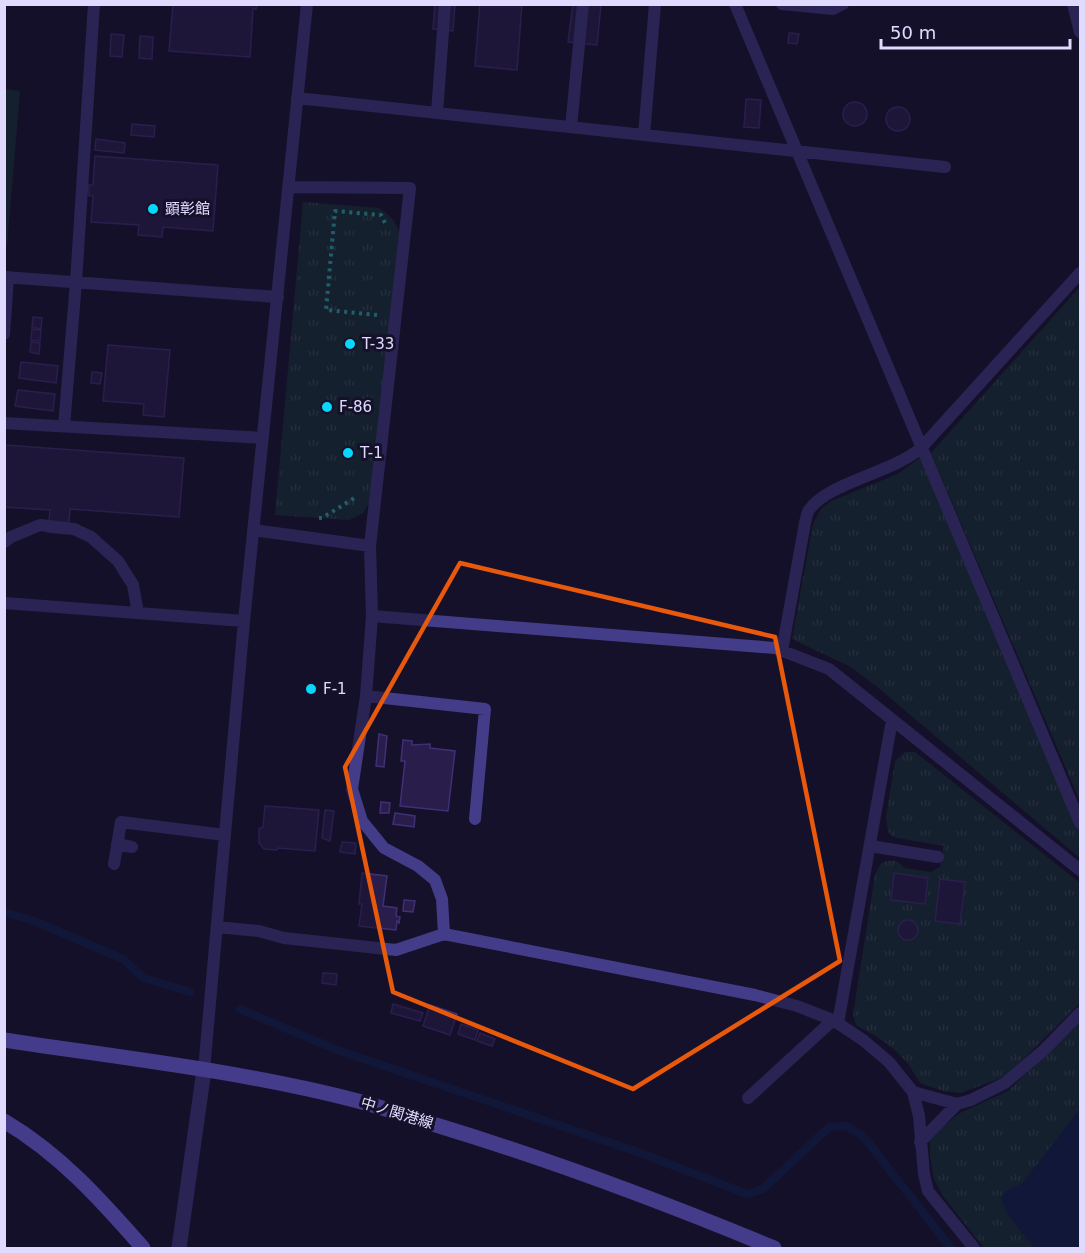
<svg xmlns="http://www.w3.org/2000/svg" width="1085" height="1253" font-family="'DejaVu Sans','Noto Sans JP',sans-serif">
<style>
.grass{fill:url(#grass-tufts)}
.green{fill:#143334}
.water{fill:#0d214c}
.lines{fill:none;stroke-linecap:round;stroke-linejoin:round}
.stream{stroke:#0d214c;stroke-width:8}
.building{fill:#291d4b;stroke:#412f76;stroke-width:1.5}
.path{stroke:#31bbba;stroke-width:4;stroke-dasharray:3 4.5;stroke-linecap:butt}
.lane{stroke:#433c88;stroke-width:12}
.street{stroke:#433c88;stroke-width:15}
.secondary{stroke:#7d72fe;stroke-width:15}
.marked{fill:none;stroke:#e8590c;stroke-width:4.5;stroke-linejoin:round}
.poi-dot{fill:#07d7fd;stroke:#16112a;stroke-width:2}
.labels{text-anchor:middle;dominant-baseline:central;stroke-width:6;stroke-linejoin:round;paint-order:stroke}
.poi-label{font-size:15px;fill:#e0daff;stroke:#16112a;text-anchor:start}
.street-label{font-size:15px;fill:#e0daff;stroke:#16112a}
</style>
<defs>
<pattern id="grass-tufts" width="24" height="20" patternUnits="userSpaceOnUse" patternTransform="scale(1.5)"><rect width="24" height="20" fill="#143334"/><path d="M3 7l-1-3M5 7V3M7 7l1-3M15 17l-1-3M17 17v-4M19 17l1-3" fill="none" stroke="#365052"/></pattern>
</defs>
<rect width="100%" height="100%" fill="#16112a"/>
<path class="grass" d="M 303,202 L 379,208 C 391,216 396,221 400,235 L 370,501 L 363,513 L 349,520 L 275,515 Z
M 1080,287 L 1080,801 L 931,453 Z
M 921,457 L 1080,833 L 1080,858 L 875,685 L 849,666 L 792,639 L 813,524 L 821,509 L 831,501 L 898,474 Z
M 905,752 L 915,752 L 1080,883 L 1080,1003 L 1006,1076 L 961,1093 L 943,1091 L 920,1083 L 909,1065 L 895,1050 L 879,1038 L 856,1025 L 853,1015 L 875,875 L 881,863 C 891,860 898,859 904,868 L 931,872 L 940,867 L 944,846 L 898,838 L 892,836 L 888,831 L 886,818 L 895,761 Z
M 1080,1021 L 1080,1109 L 1022,1184 L 1011,1188 L 1005,1210 L 1035,1248 L 984,1248 L 943,1196 L 934,1179 L 930,1156 L 930,1141 L 941,1128 L 960,1113 L 1008,1091 Z"/>
<path class="green" d="M 5,89 L 20,91 L 7,245 L 4,245 Z"/>
<path class="water" d="M 1080,1109 L 1080,1248 L 1035,1248 C 1028,1240 997,1206 1002,1196 C 1006,1189 1015,1186 1022,1184 Z"/>
<g class="lines">
<path class="stream" d="M 4,912 L 34,921 L 123,959 L 144,978 L 190,992
M 240,1009 L 337,1050 L 638,1152 L 747,1194 L 763,1189 L 829,1127 L 846,1126 L 863,1136 L 951,1248"/>
</g>
<path class="building" d="M 173,4 L 257,4 L 256,9 L 253,9 L 250,57 L 169,51 Z
M 435,4 L 455,4 L 453,31 L 433,29 Z
M 480,4 L 522,4 L 517,70 L 475,66 Z
M 573,4 L 601,4 L 597,45 L 568,42 Z
M 789,33 L 799,34 L 797,44 L 788,43 Z
M 111,34 L 124,35 L 122,57 L 110,56 Z
M 140,36 L 153,37 L 152,59 L 139,58 Z
M 746,99 L 761,100 L 759,128 L 744,127 Z
M843 114a12 12 0 1 1 24 0a12 12 0 1 1-24 0Z
M886 119a12 12 0 1 1 24 0a12 12 0 1 1-24 0Z
M 132,124 L 155,126 L 154,137 L 131,135 Z
M 96,139 L 125,143 L 124,153 L 95,150 Z
M 95,156 L 218,165 L 213,231 L 163,227 L 162,237 L 138,235 L 139,225 L 91,222 L 93,196 L 89,196 L 89,185 L 93,185 Z
M 33,317 L 42,318 L 41,329 L 32,327 Z
M 32,329 L 41,330 L 40,341 L 31,340 Z
M 31,342 L 40,343 L 39,354 L 30,352 Z
M 108,345 L 170,350 L 164,417 L 143,415 L 144,404 L 103,401 Z
M 21,362 L 58,366 L 56,383 L 19,378 Z
M 92,372 L 102,373 L 100,384 L 91,383 Z
M 18,390 L 55,394 L 53,411 L 15,406 Z
M 4,445 L 184,458 L 179,517 L 70,509 L 68,534 L 48,532 L 50,510 L 4,507 Z
M 379,734 L 387,736 L 384,767 L 376,766 Z
M 403,740 L 412,741 L 412,745 L 430,744 L 430,748 L 455,751 L 448,811 L 400,806 L 405,761 L 401,761 Z
M 381,802 L 390,803 L 389,813 L 380,813 Z
M 265,806 L 319,810 L 315,851 L 278,848 L 277,850 L 264,849 L 259,843 L 259,829 L 263,827 Z
M 325,810 L 334,811 L 330,841 L 322,838 Z
M 395,813 L 415,816 L 414,827 L 393,824 Z
M 342,842 L 356,843 L 355,854 L 340,852 Z
M 362,873 L 387,876 L 383,906 L 397,908 L 396,916 L 400,917 L 399,923 L 397,921 L 396,930 L 359,926 L 362,904 L 359,904 Z
M 894,873 L 928,878 L 925,904 L 891,900 Z
M 940,879 L 965,882 L 960,924 L 935,921 Z
M 404,900 L 415,901 L 413,912 L 403,911 Z
M898 930a10 10 0 1 1 20 0a10 10 0 1 1-20 0Z
M 323,973 L 337,974 L 336,985 L 322,983 Z
M 393,1004 L 423,1013 L 420,1021 L 391,1013 Z
M 430,1005 L 457,1014 L 450,1035 L 423,1026 Z
M 461,1024 L 478,1030 L 475,1040 L 458,1034 Z
M 480,1033 L 495,1039 L 492,1046 L 477,1041 Z"/>
<g class="lines">
<path class="path" d="M 377,315 L 326,310 L 335,211 L 381,215 L 386,225
M 319,518 L 322,518 L 356,497"/>
<path class="lane" d="M 735,4 L 1080,823
M 782,4 L 833,9 L 843,4
M 1073,4 L 1080,32
M 297,98 L 945,167
M 437,113 L 445,4
M 571,127 L 583,4
M 644,135 L 655,4
M 289,187 L 410,188 L 370,546 L 372,616 L 366,696 L 352,789 L 362,821 L 384,848 L 418,866 L 435,880 L 442,899 L 444,934
M 4,277 L 278,297
M 4,334 L 8,277
M 4,423 L 263,438
M 64,426 L 76,282 L 94,4
M 253,530 L 370,546
M 4,542 L 11,537 L 40,525 L 74,529 L 91,537 L 118,561 L 133,585 L 138,613
M 4,603 L 244,621
M 372,616 L 775,648 L 829,669 L 1080,870
M 782,651 L 805,523 C 806,519 807,513 809,510 C 827,483 892,473 921,448 L 1080,273
M 366,696 L 485,709 L 475,819
M 117,844 L 132,847
M 870,846 L 938,857
M 114,864 L 121,822 L 225,835
M 217,927 L 259,931 L 284,938 L 396,950 L 444,934 L 755,995 L 797,1006 L 833,1020 L 863,1040 L 889,1062 L 913,1092 L 919,1116 L 924,1174 L 928,1191 L 974,1248
M 838,1023 L 892,720
M 204,1070 L 244,621 L 307,4
M 913,1092 L 957,1104 L 971,1100 L 1005,1083 L 1044,1050 L 1080,1013
M 748,1098 L 833,1020
M 920,1142 L 957,1104"/>
<path class="street" d="M 179,1248 L 204,1070"/>
<path class="secondary" d="M 4,1040 C 123,1058 242,1071 358,1101 C 384,1108 410,1117 436,1125 C 551,1160 663,1202 774,1248
M 4,1121 C 60,1154 101,1200 143,1248"/>
</g>
<path d="M0 0H1085V1253H0ZM 460,563 L 775,637 L 840,961 L 633,1089 L 393,992 L 345,767 Z" fill="#16112a" fill-opacity=".55" fill-rule="evenodd"/>
<path class="marked" d="M 460,563 L 775,637 L 840,961 L 633,1089 L 393,992 L 345,767 Z"/>
<g class="poi-dot">
<circle cx="153" cy="209" r="6"/>
<circle cx="350" cy="344" r="6"/>
<circle cx="327" cy="407" r="6"/>
<circle cx="348" cy="453" r="6"/>
<circle cx="311" cy="689" r="6"/>
</g>
<g class="labels">
<g class="poi-label">
<text x="165" y="209">顕彰館</text>
<text x="362" y="344">T-33</text>
<text x="339" y="407">F-86</text>
<text x="360" y="453">T-1</text>
<text x="323" y="689">F-1</text>
</g>
<g class="street-label">
<text transform="translate(397 1113) rotate(17)">中ノ関港線</text>
</g>
</g>
<rect width="1085" height="1253" fill="none" stroke="#e0daff" stroke-width="12"/>
<path d="M881 39v9h189v-9" fill="none" stroke="#e0daff" stroke-width="3"/>
<text x="890" y="39" font-size="18" fill="#e0daff" stroke="#16112a" stroke-width="4.5" paint-order="stroke">50 m</text>
</svg>
